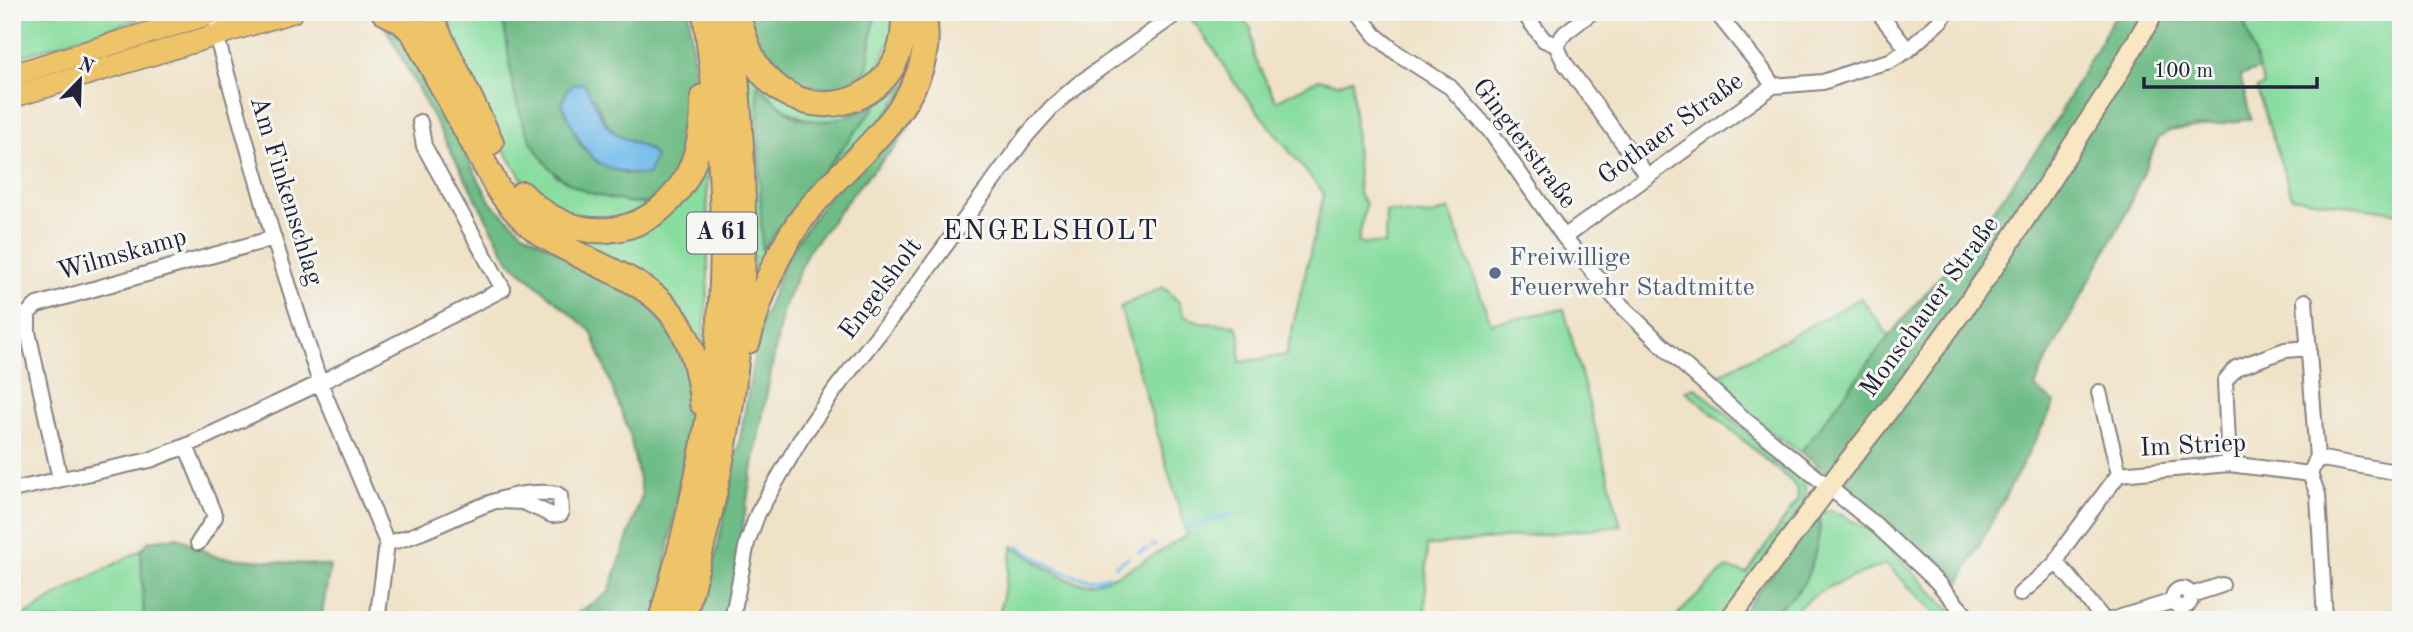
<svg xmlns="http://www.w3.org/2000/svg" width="2413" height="632" font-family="'Old Standard TT',serif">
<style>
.green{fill:#88dd9f;stroke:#55806d;stroke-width:2;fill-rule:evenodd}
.forest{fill:#6ebc86;stroke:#486f60;stroke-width:2;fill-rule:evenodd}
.water{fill:#71bcea;stroke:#4a6f92;stroke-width:2}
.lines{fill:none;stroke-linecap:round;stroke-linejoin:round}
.stream{stroke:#71bcea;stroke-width:3.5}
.minor-casing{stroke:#888281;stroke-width:18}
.secondary-casing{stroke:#888281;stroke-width:23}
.primary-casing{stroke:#888281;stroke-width:24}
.motorway-casing{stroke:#888281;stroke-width:28}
.minor{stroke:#fff;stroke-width:14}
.secondary{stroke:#f9e7c3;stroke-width:19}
.primary{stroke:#efc469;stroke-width:21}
.motorway{stroke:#efc469;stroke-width:24}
.service-dot{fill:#5c6f8a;stroke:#f6f6f2;stroke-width:2.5}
.labels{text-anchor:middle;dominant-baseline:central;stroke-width:6;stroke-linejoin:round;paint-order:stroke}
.shield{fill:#f6f6f2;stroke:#626272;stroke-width:2}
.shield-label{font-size:24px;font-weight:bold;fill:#22223b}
.street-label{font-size:26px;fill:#22223b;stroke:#f6f6f2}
.service-label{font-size:26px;fill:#4e5e75;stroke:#f6f6f2;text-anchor:start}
.neighbourhood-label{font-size:28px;letter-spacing:2px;fill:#22223b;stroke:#f6f6f2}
</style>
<rect width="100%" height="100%" fill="#f6f6f2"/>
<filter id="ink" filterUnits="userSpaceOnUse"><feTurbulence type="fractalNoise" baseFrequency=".0143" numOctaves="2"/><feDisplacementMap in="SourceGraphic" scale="14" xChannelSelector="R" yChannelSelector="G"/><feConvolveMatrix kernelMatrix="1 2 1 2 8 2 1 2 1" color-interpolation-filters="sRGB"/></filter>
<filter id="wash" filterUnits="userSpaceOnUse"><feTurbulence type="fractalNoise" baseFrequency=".00686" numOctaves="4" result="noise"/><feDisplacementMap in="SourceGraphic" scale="28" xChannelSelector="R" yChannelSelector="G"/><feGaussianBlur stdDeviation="1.57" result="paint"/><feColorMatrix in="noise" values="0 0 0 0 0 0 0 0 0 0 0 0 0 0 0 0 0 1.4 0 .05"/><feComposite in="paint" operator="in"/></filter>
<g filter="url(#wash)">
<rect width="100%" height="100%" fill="#efe2c7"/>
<path class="green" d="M 12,12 L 134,12 L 137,20 L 12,59 Z
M 441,12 L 501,12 L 555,175 C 589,193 608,201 647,204 L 638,211 L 617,219 L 589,222 L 543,202 L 523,180 L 502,147 Z
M 875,12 L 894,12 L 895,28 L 877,73 L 846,93 L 798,91 L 765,62 L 788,77 L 867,69 Z
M 1201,12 L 1234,12 L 1251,28 L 1254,57 L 1276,101 L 1319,79 L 1338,84 L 1352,79 L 1359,194 L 1366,204 L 1358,243 L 1385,244 L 1386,211 L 1429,216 L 1449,209 L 1491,323 L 1564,309 L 1621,526 L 1427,546 L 1425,620 L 998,620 L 1013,546 C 1031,557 1063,583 1085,583 C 1113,584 1163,549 1187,535 L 1120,307 L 1163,287 L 1178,301 L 1184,316 L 1203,323 L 1235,325 L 1240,334 L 1240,362 L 1286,355 L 1324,194 L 1230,77 L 1216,52 L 1192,20 Z
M 2241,12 L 2401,12 L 2401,213 L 2292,197 L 2257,89 L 2264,85 Z
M 918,43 L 901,94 L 754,289 L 747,60 L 806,107 L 897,66 ZM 758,85 C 788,113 808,130 851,116 C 859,114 868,108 876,106 L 798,204 L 760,144 Z
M 707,135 L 708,285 L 702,354 L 513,200 L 500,169 L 515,191 L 625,235 Z
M 1861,298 L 1889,336 L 1801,452 L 1766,430 L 1708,381 Z
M 1695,387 L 1799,477 C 1808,487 1807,496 1802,508 L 1719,620 L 1672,620 L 1726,568 L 1747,573 L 1798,500 L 1797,489 L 1792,482 L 1686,391 Z
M 1831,510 L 1872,531 L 1960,620 L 1942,620 L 1886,564 C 1845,580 1817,587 1785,620 L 1770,620 C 1777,608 1787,602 1797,592 C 1810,578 1823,533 1819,514 Z
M 141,550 L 144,620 L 18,620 L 71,587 Z"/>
<path class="forest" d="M 501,12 L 689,12 C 694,66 706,148 664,191 C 659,196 652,200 647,204 C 575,198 536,176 517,103 C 509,74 509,42 501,12 ZM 567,90 L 595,99 C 607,132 617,137 649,149 L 626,174 L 598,163 L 580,144 L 562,104 Z
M 744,12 L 875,12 L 867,69 L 858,80 L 837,88 L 808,86 L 788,77 L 765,62 Z
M 2117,12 L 2241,12 L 2259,69 L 2240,76 L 2251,119 L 2169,131 L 2158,139 L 2124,217 L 2042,369 L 2035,388 L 2055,403 L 1956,589 L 1864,502 L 1801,452 L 1889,336 L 1975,235 L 2048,134 Z
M 380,17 L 399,26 L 491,203 L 523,232 L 617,283 L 647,304 L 671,332 L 689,375 L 691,414 L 661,595 L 704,611 L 740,439 L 758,333 L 787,255 L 935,46 L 926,100 L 897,145 L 858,187 L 807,253 L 783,309 L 753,465 L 727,620 L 567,620 L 609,592 L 642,495 L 630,435 L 591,331 L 509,261 Z
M 757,84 C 769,95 782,111 797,117 C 825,128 852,116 877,104 L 762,250 Z
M 1819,514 C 1823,533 1810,578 1797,592 C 1787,602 1777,608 1770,620 L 1736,620 Z
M 178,537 L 216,557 L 330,566 L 321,620 L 144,620 L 141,550 L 149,541 Z"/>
<path class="water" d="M 576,83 L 584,84 C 593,97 600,122 612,131 C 625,142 644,143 655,156 L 648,175 C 591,172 583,152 562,103 L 567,90 Z"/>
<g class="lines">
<path class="stream" d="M 1184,529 L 1236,513
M 1152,546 L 1155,545
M 1019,547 C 1044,562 1078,587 1109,576
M 1139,552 L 1147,549
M 1115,566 L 1128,558"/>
</g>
</g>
<g filter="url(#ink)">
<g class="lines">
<g class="minor-casing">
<path id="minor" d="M 223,12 L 217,23 L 216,35 L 272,233 L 320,383 L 387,543 L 378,614 L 380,620
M 1357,12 L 1375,35 L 1397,53 L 1450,87 L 1490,131 L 1564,237 L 1619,303 L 1664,347 L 1744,419 L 1876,525 L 1937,582 L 1970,620
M 1523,12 L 1544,40 L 1556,45
M 1592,12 L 1565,33 L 1556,45 L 1564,62 L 1648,177
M 1878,12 L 1908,50
M 1773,86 L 1823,82 L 1860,69 L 1890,61 L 1908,50 L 1940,21 L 1946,12
M 1564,237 L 1773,86 L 1762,69 L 1716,12
M 2305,301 L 2317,458 L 2310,474 L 2318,495 L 2325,620
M 2099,392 L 2119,474
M 186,446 L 215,517 L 198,543
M 2317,458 L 2401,473
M 2229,464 L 2225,381 L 2236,368 L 2285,350 L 2309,348
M 60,479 L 28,332 L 28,313 L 37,305 L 274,238
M 12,490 L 150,460 L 186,446 L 320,383 L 503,289 L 424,146 L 420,122
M 387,543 C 445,531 495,485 557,494 L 560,496 L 561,514 L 552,515 L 523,502 L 500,501
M2173 598a9 9 0 1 1 18 0a9 9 0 1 1-18 0Z
M 2020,594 L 2056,563
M 2191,595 L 2222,585
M 732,620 L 747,543 L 758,513 L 802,437 L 837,387 L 900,307 L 1027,135 L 1052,107 L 1077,85 L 1179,12
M 2104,620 L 2068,575 L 2056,563 L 2065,546 L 2119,474 L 2229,464 L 2310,474
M 2111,620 L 2173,601
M 2400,620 L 2401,619"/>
</g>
<g class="secondary-casing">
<path id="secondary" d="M 1729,620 L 1844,467 L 1910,383 L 1991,271 L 2103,99 L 2154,12"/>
</g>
<g class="primary-casing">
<path id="primary" d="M 12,75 L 216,12
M 12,97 L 292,12"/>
</g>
<g class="motorway-casing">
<path id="motorway" d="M 384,12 L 401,21 L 413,32 L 498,189 C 511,207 525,223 543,235 C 610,278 679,280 697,371 C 699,382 702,393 702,403
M 428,12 L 491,142
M 740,23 C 746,42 751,61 765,76 C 820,136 913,93 903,12
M 522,194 C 570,246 647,243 685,180 C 699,156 704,124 703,97
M 748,341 C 759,299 773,260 798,224 C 841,160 944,104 923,12
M 661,620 C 693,510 718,397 722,282 C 726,192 717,101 705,12
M 683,620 C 700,554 717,489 728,422 C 750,287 746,147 729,12"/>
</g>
<use href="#minor" class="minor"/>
<use href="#secondary" class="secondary"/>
<use href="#primary" class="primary"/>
<use href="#motorway" class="motorway"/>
</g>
</g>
<circle class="service-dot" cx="1495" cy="273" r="7"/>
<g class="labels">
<rect class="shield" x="687" y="212.5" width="70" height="41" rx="5"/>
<g class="shield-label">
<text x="722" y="233">A 61</text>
</g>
<g class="street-label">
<text transform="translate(1671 129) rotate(-36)">Gothaer Straße</text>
<text transform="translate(1524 144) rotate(53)">Gingterstraße</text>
<text transform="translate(286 191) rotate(73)">Am Finkenschlag</text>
<text transform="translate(122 255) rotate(-16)">Wilmskamp</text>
<text transform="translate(881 289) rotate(-53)">Engelsholt</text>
<text transform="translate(1930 307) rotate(-54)">Monschauer Straße</text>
<text transform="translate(2193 446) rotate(-3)">Im Striep</text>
</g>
<g class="service-label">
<text x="1509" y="258">Freiwillige<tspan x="1509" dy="30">Feuerwehr Stadtmitte</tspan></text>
</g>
<g class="neighbourhood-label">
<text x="1051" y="232">ENGELSHOLT</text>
</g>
</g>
<rect width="2413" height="632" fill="none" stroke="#f6f6f2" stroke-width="42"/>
<g transform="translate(80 80) rotate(23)" stroke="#f6f6f2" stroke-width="5" paint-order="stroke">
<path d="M0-5L12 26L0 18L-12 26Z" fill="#22223b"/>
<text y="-10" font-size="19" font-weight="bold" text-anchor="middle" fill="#22223b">N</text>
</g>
<path d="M2144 77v10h173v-10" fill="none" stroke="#22223b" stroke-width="3.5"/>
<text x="2154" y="77" font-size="21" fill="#22223b" stroke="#f6f6f2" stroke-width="5" paint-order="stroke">100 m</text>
</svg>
